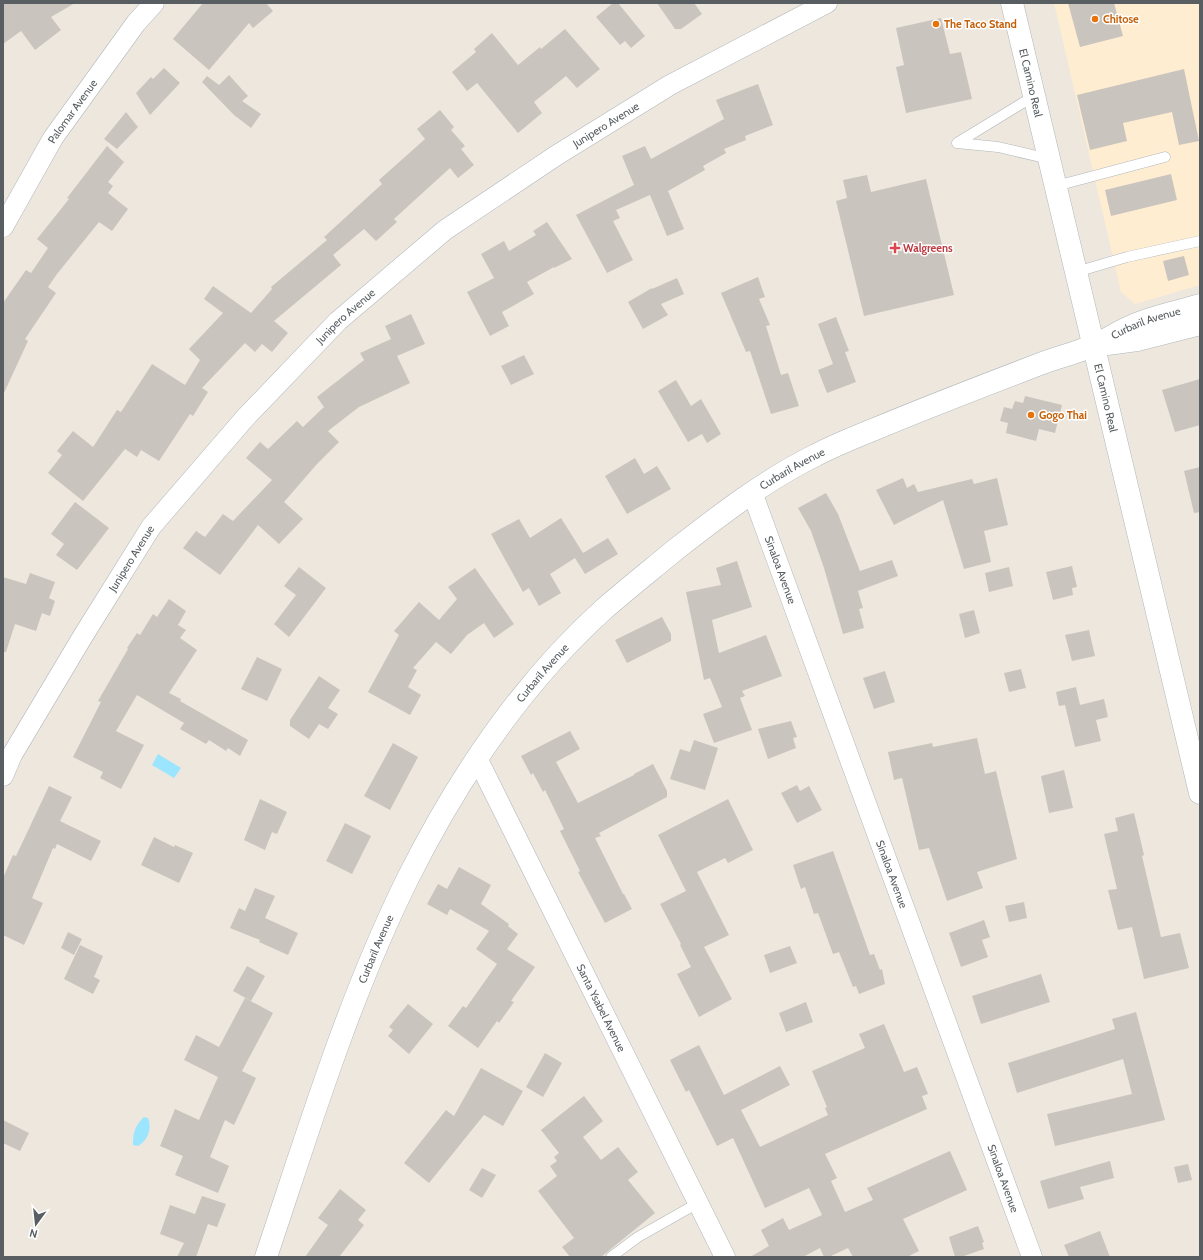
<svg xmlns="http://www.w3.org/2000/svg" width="1203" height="1260" font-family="Cabin,sans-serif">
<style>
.commercial{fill:#ffedd1}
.water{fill:#9ce5ff}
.building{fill:#cac4be}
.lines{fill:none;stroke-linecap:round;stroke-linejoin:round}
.lane-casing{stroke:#b2b7bb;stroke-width:11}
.street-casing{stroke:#b2b7bb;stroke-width:21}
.secondary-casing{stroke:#b1b7bb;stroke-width:23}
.lane{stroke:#fff;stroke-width:10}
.street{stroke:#fff;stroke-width:20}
.secondary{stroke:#fff;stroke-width:22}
.food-dot{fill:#e8710a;stroke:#fff;stroke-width:1.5}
.health-dot{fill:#e0444e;stroke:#fff;stroke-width:1.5}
.labels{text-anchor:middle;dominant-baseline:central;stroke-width:3;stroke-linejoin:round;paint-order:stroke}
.food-label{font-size:11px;font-weight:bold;fill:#c56008;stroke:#fff;text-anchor:start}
.street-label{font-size:11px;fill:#585e61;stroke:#fff}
.health-label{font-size:11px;font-weight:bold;fill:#be3a42;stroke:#fff;text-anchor:start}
</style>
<rect width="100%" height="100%" fill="#ede7de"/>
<path class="commercial" d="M 1054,3 L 1200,3 L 1200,285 L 1135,304 L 1121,292 Z"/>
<path class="water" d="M 158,754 L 181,768 L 174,778 L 152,765 Z
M 144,1117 L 148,1118 C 152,1129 148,1140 138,1146 L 133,1145 C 133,1132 135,1126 144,1117 Z"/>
<path class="building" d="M 3,3 L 75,3 L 51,17 L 61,30 L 35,50 L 21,31 L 3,44 Z
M 203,3 L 266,3 L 273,11 L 253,28 L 249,23 L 209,70 L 173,39 Z
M 613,3 L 618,3 L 645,36 L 631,48 L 625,41 L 620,45 L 596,17 Z
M 657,3 L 694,3 L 702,14 L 681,29 L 675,29 Z
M 1068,3 L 1114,3 L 1123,36 L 1080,47 Z
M 941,18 L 950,54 L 961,52 L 972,99 L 906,113 L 896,67 L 904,65 L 896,28 Z
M 565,29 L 600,69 L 577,88 L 566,76 L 534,102 L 542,113 L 518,133 L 477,83 L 467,91 L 452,72 L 476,52 L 474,49 L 492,33 L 518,65 L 540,47 L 541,49 Z
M 164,68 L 180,83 L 150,115 L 136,93 L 151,77 L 153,79 Z
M 1184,69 L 1199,141 L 1179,145 L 1172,112 L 1123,123 L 1127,141 L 1090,150 L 1077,95 Z
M 229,75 L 248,96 L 242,101 L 261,114 L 251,128 L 234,115 L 202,82 L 207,76 L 219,85 Z
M 758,84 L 773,125 L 745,136 L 746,140 L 724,149 L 726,153 L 703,166 L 705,170 L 668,191 L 684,229 L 667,236 L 650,195 L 616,210 L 620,218 L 613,221 L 633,260 L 607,273 L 576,215 L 634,185 L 622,156 L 645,146 L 651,159 L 724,119 L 716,100 Z
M 440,110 L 454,127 L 451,130 L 465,146 L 461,149 L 474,165 L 458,178 L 450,168 L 394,219 L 397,222 L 376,241 L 364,229 L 333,255 L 341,265 L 274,321 L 288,333 L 272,352 L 262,344 L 255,352 L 245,343 L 202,388 L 208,392 L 193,416 L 190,414 L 159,461 L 141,450 L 137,457 L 125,449 L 83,501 L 48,473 L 62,455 L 57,451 L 73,431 L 93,447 L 117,410 L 121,412 L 152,364 L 185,385 L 200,360 L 189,349 L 223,313 L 204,299 L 213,286 L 251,313 L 272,289 L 271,287 L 327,240 L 324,237 L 382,184 L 379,180 L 425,139 L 417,129 Z
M 126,112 L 138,127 L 117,149 L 104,139 Z
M 107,146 L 124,162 L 108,182 L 113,186 L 108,193 L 128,209 L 112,231 L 99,222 L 57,274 L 48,287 L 56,293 L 25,339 L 28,341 L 3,395 L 3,303 L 26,270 L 31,273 L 48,248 L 37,239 L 69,199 L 67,198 Z
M 1171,174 L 1177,200 L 1111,216 L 1105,190 Z
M 867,175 L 871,192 L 926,179 L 954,295 L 864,316 L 836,201 L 847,198 L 843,180 Z
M 547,222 L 572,259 L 554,268 L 554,267 L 527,282 L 534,294 L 502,312 L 509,326 L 490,336 L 467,292 L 494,278 L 481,254 L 504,241 L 509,251 L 536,235 L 533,231 Z
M 1184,256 L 1189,275 L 1168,281 L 1163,261 Z
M 758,277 L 765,297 L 759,299 L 770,325 L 766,326 L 781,375 L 788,373 L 799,406 L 771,414 L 750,351 L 746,352 L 721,293 Z
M 677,278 L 684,294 L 661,304 L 668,315 L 643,329 L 628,302 L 652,288 L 652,289 Z
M 411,314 L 425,344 L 397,356 L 410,383 L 359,407 L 328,431 L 339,442 L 317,464 L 284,502 L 303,519 L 279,544 L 258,525 L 220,575 L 183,548 L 196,531 L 205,537 L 223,514 L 233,521 L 272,480 L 246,458 L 260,442 L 268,449 L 297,421 L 303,427 L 324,407 L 317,397 L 364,360 L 360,353 L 391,339 L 385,326 Z
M 836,317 L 849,351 L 845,352 L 856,382 L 827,393 L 818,370 L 833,364 L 818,324 Z
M 524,355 L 534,374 L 511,385 L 501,366 Z
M 1200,379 L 1200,425 L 1175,432 L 1162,390 Z
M 676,380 L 691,406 L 701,399 L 721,434 L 707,443 L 702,434 L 688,442 L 658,391 Z
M 1025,396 L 1062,405 L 1055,433 L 1039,429 L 1036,441 L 1006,433 L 1008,423 L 1000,421 L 1004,407 L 1012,409 L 1015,401 L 1023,403 Z
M 635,458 L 644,474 L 657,466 L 671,489 L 627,514 L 605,476 Z
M 1200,467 L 1200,512 L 1194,513 L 1184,471 Z
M 903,478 L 907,488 L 914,484 L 918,492 L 972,479 L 974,484 L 997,478 L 1008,525 L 984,531 L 991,562 L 964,569 L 943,500 L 894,525 L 876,490 Z
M 826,493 L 838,514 L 860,571 L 892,560 L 898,576 L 858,591 L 863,608 L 859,609 L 864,628 L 843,634 L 824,568 L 811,531 L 798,508 Z
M 75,502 L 109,528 L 77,570 L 56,555 L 64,544 L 51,534 Z
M 561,518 L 583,553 L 608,538 L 618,554 L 585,574 L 575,558 L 550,574 L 561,593 L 539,606 L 529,588 L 523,592 L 491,534 L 519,519 L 530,538 Z
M 737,561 L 752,607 L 712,620 L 719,653 L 766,635 L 782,676 L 742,691 L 745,696 L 740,698 L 752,730 L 714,743 L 703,714 L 722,707 L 710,678 L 704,680 L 686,592 L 721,585 L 716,568 Z
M 1072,566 L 1077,587 L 1072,588 L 1073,595 L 1053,600 L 1046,572 Z
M 299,567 L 326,588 L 289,637 L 274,624 L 296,595 L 284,586 Z
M 1009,567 L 1013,586 L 989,592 L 985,573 Z
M 475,568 L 514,624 L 494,638 L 484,623 L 467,635 L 451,654 L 436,642 L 413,668 L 417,670 L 408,687 L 421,695 L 410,715 L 368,692 L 399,635 L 394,631 L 419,602 L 439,620 L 457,599 L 448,587 Z
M 30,573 L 55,582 L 49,598 L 55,601 L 50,616 L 42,613 L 36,631 L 15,624 L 6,652 L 3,652 L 3,577 L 26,584 Z
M 169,599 L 186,611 L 178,625 L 186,630 L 180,638 L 197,650 L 169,693 L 181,699 L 180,701 L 248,740 L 240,756 L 228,748 L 226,751 L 209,740 L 206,744 L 180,729 L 184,723 L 137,695 L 116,731 L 144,745 L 121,789 L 100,778 L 103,772 L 73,757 L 101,702 L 98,701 L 128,649 L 127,648 L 137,633 L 140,635 L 153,614 L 157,617 Z
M 974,610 L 980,633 L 965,638 L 959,614 Z
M 662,617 L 671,634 L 671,641 L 627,663 L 615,640 Z
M 1089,630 L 1095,656 L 1072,661 L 1065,635 Z
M 257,657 L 282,669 L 267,701 L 241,689 Z
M 1021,669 L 1026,688 L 1009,692 L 1004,673 Z
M 885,671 L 895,702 L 874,709 L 863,678 Z
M 319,676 L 340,690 L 328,708 L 338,714 L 328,729 L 319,724 L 309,739 L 290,726 L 290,720 Z
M 1076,687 L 1080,705 L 1104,699 L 1108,717 L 1096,720 L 1101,741 L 1075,747 L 1065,705 L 1059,706 L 1056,692 Z
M 791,721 L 797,737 L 793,738 L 796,748 L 768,759 L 758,729 Z
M 570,731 L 580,749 L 556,762 L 578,803 L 634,775 L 634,774 L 653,764 L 667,791 L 667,797 L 599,833 L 601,836 L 595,838 L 623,894 L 624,894 L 632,909 L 605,923 L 578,872 L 580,871 L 560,831 L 564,829 L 545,790 L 543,792 L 533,773 L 531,775 L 521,756 Z
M 977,738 L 985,774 L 996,771 L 1017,859 L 977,872 L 983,888 L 947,901 L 929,848 L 919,850 L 902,778 L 894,780 L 888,752 L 932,743 L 933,747 Z
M 694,740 L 718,748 L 705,790 L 670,779 L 680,749 L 690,752 Z
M 393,743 L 418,757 L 390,810 L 364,796 Z
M 1064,770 L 1073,808 L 1049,813 L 1041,776 Z
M 797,785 L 800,791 L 809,786 L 822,810 L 797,823 L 781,793 Z
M 49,786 L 72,797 L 60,821 L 101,841 L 91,861 L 57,844 L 55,849 L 53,848 L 32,898 L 43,903 L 24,945 L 3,935 L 3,878 L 13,855 L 16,856 Z
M 260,799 L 287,812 L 277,834 L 272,832 L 265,850 L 244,840 Z
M 728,799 L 753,850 L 728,863 L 725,858 L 697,872 L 729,935 L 704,947 L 732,999 L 699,1017 L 677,974 L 691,967 L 680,945 L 681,944 L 660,904 L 686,891 L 658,835 Z
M 1134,813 L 1144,855 L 1142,856 L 1161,937 L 1180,933 L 1189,968 L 1144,979 L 1132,927 L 1118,930 L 1108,890 L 1117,889 L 1104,834 L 1118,831 L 1115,818 Z
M 345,823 L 371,836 L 352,874 L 326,861 Z
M 154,837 L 174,847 L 175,845 L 193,853 L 179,883 L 141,865 Z
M 833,851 L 870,955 L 874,954 L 880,970 L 882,969 L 885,984 L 859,994 L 856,986 L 853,987 L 839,952 L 833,954 L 818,913 L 814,914 L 805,887 L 801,889 L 793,865 Z
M 459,867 L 491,885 L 481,904 L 509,924 L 508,926 L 518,934 L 507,949 L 535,967 L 511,1001 L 514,1002 L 499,1023 L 497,1021 L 478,1048 L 448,1026 L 463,1006 L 466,1008 L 497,964 L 476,949 L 489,931 L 450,909 L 447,915 L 427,904 L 438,884 L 447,889 Z
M 255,888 L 275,896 L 265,918 L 298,933 L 288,955 L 259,942 L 260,940 L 230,928 L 239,908 L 245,911 Z
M 1024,902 L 1027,918 L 1009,922 L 1005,906 Z
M 984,920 L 990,937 L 982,940 L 988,957 L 961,967 L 949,933 Z
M 68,932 L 82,939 L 74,955 L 61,948 Z
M 80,945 L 103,956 L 94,977 L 100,980 L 93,994 L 64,979 Z
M 790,946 L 797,963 L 770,973 L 764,955 Z
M 247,966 L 265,976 L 251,1001 L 233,991 Z
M 1041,974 L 1050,1002 L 981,1024 L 972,996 Z
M 245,998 L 273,1013 L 242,1071 L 256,1078 L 234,1125 L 225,1120 L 210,1157 L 229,1166 L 218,1193 L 175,1175 L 183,1156 L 160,1146 L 175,1109 L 199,1120 L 218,1077 L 184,1060 L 196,1035 L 219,1047 Z
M 806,1002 L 813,1022 L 786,1032 L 779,1013 Z
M 408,1004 L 433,1024 L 409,1054 L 388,1036 L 393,1030 L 389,1027 Z
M 1136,1012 L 1165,1120 L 1055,1146 L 1047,1114 L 1132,1094 L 1123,1059 L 1017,1093 L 1008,1063 L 1115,1029 L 1112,1019 Z
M 884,1024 L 904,1072 L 917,1067 L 928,1094 L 922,1096 L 927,1109 L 825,1154 L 837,1178 L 831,1181 L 845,1212 L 873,1200 L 867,1188 L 950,1151 L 967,1190 L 903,1219 L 919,1251 L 907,1257 L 853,1257 L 848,1248 L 829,1257 L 824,1257 L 820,1248 L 803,1257 L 750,1257 L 769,1246 L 761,1230 L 783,1218 L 789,1230 L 822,1215 L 809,1188 L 765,1208 L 733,1138 L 717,1146 L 689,1090 L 686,1092 L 670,1060 L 699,1045 L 724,1095 L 780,1066 L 790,1085 L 741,1110 L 760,1147 L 828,1115 L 825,1108 L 827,1107 L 812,1071 L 865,1048 L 859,1034 Z
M 545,1053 L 562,1063 L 543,1097 L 526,1087 Z
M 481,1068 L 523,1091 L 503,1126 L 484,1115 L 429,1183 L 404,1163 L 446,1110 L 454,1116 Z
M 584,1096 L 603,1121 L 583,1137 L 601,1160 L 618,1147 L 638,1172 L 628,1180 L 655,1213 L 601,1257 L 570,1257 L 562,1247 L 574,1238 L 538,1191 L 557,1176 L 550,1166 L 557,1161 L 554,1157 L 559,1153 L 541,1130 Z
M 3,1120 L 29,1133 L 20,1151 L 3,1143 Z
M 1110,1161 L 1114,1178 L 1080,1187 L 1084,1199 L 1048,1209 L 1040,1181 Z
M 1188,1164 L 1192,1180 L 1178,1183 L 1174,1167 Z
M 482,1168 L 496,1175 L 482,1198 L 469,1190 Z
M 340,1189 L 366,1210 L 358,1220 L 364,1225 L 339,1257 L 305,1257 L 328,1225 L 318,1218 Z
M 202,1196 L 226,1204 L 217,1227 L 208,1224 L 196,1257 L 177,1257 L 184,1243 L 160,1234 L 170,1205 L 195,1214 Z
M 978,1226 L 984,1242 L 982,1243 L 984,1249 L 961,1257 L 955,1257 L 949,1237 Z
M 1100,1231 L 1110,1257 L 1069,1257 L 1064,1245 Z"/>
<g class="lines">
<g class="lane-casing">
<path id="lane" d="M 957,143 L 998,147 L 1049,159
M 957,143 L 1034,96
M 1056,186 L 1165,157
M 1076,272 L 1127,257 L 1200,241
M 611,1257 L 638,1237 L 698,1203"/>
</g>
<g class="street-casing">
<g id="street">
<path id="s1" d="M 3,227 L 53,138 L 136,23 L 154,3"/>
<path id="s2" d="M 752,492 L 1032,1257"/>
<path id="s3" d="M 477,758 L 725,1257"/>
<path id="s4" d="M 3,776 L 12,755 L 83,636 L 151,527 L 245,418 L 338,321 L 445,230 L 557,155 L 670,85 L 827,3"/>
</g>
</g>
<g class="secondary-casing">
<g id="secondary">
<path id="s5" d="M 1012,3 L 1200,793"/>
<path d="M 1107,344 L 1137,340 L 1200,324"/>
<path id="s6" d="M 266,1257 C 309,1129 348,999 408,878 C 458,778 521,684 604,609 C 627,589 651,570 675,550 C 720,515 765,480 816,455 C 835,445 855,437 875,429 C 930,406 985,385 1040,364 C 1058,357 1077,353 1094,345 C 1107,340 1119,331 1132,326 C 1153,316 1178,312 1200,305"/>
</g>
</g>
<use href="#lane" class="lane"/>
<use href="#street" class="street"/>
<use href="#secondary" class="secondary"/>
</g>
<g class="food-dot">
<circle cx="1095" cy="19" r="4"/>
<circle cx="936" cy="24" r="4"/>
<circle cx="1031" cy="415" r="4"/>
</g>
<path class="health-dot" d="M893 242h4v4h4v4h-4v4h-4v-4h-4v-4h4z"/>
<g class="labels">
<g class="food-label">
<text x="1103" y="19">Chitose</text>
<text x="944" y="24">The Taco Stand</text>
<text x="1039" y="415">Gogo Thai</text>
</g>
<g class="street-label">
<text stroke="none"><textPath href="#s5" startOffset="82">El Camino Real</textPath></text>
<text stroke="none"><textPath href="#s1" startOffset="135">Palomar Avenue</textPath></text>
<text stroke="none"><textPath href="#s4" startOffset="901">Junipero Avenue</textPath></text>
<text stroke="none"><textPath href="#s4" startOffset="577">Junipero Avenue</textPath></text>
<text stroke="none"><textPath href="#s6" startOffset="1358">Curbaril Avenue</textPath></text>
<text stroke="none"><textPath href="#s5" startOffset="406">El Camino Real</textPath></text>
<text stroke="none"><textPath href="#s6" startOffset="975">Curbaril Avenue</textPath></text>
<text stroke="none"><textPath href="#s4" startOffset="253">Junipero Avenue</textPath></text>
<text stroke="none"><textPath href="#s2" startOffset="83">Sinaloa Avenue</textPath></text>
<text stroke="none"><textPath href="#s6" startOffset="651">Curbaril Avenue</textPath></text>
<text stroke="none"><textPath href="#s2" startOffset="407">Sinaloa Avenue</textPath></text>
<text stroke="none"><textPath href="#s6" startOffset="327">Curbaril Avenue</textPath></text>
<text stroke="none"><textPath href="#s3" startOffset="279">Santa Ysabel Avenue</textPath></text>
<text stroke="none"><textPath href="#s2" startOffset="731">Sinaloa Avenue</textPath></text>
</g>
<g class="health-label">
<text x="903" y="248">Walgreens</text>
</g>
</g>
<rect width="1203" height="1260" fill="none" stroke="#585e61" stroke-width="8"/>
<g transform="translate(36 1224) rotate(195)" stroke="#ffffff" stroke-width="3" paint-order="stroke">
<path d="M0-3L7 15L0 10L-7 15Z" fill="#585e61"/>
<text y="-6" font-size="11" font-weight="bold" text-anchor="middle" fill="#585e61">N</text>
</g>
</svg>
